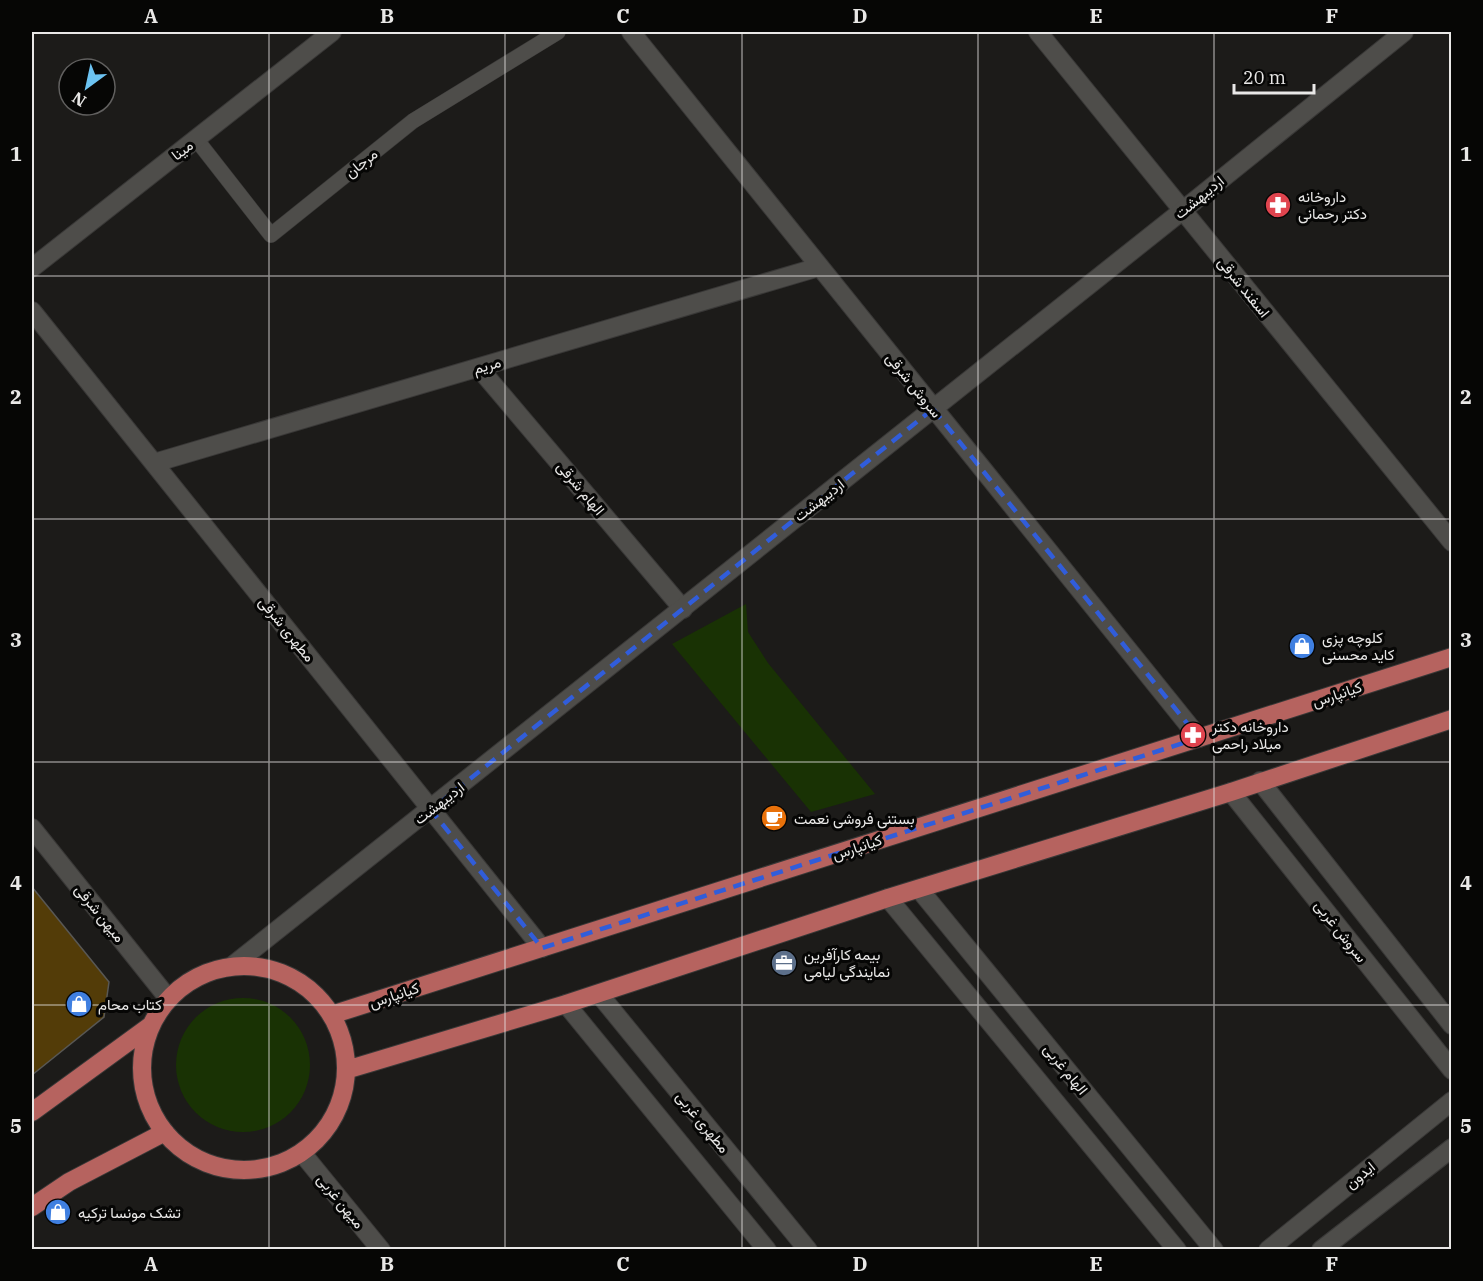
<svg xmlns="http://www.w3.org/2000/svg" width="1483" height="1281" font-family="'IBM Plex Serif',Vazirmatn,serif">
<style>
.green{fill:#193204}
.building{fill:#533c08;stroke:#585754;stroke-width:1.5}
.lines{fill:none;stroke-linecap:round;stroke-linejoin:round}
.lane-casing{stroke:#393837;stroke-width:16}
.street-casing{stroke:#393837;stroke-width:20}
.secondary-casing{stroke:#393837;stroke-width:20}
.primary-casing{stroke:#393837;stroke-width:20}
.lane{stroke:#4e4d4a;stroke-width:15}
.street{stroke:#4e4d4a;stroke-width:18}
.secondary{stroke:#4e4d4a;stroke-width:18}
.primary{stroke:#b6635f;stroke-width:18}
.marked{fill:none;stroke:#315dda;stroke-width:4.5;stroke-dasharray:12 8;stroke-linejoin:round}
.grid{fill:none;stroke:#e9e8e7;stroke-width:1.5;stroke-opacity:0.55}
.labels{text-anchor:middle;dominant-baseline:central;stroke-width:6;stroke-linejoin:round;paint-order:stroke}
.street-label{font-size:15px;fill:#e9e8e7;stroke:#060605}
.poi-label{font-size:15px;fill:#e9e8e7;stroke:#060605;text-anchor:start}
.neatline{fill:none;stroke:#e9e8e7;stroke-width:2}
.grid-label{font-size:20px;text-anchor:middle;font-weight:bold;fill:#e9e8e7}
</style>
<rect width="100%" height="100%" fill="#1c1b19"/>
<path class="green" d="M 746,604 L 748,632 L 768,663 L 875,794 L 811,812 L 672,644 Z
M176 1065a67 67 0 1 1 134 0a67 67 0 1 1-134 0Z"/>
<path class="building" d="M 32,887 L 109,982 L 104,1017 L 32,1075 Z"/>
<g class="lines">
<g class="lane-casing">
<path id="lane" d="M 196,139 L 271,235 L 413,121 L 558,32"/>
</g>
<g class="street-casing">
<path id="street" d="M 631,32 L 1199,738
M 1038,32 L 1452,542
M 32,268 L 332,32
M 32,311 L 542,948
M 479,368 L 683,609
M 154,463 L 819,267
M 1260,781 L 1452,1025
M 1231,792 L 1452,1070
M 919,889 L 1214,1250
M 888,898 L 1177,1250
M 599,994 L 808,1250
M 566,1004 L 767,1250"/>
</g>
<g class="secondary-casing">
<path id="secondary" d="M 32,828 L 168,998
M 232,966 L 1182,211 L 1404,32
M 302,1153 L 381,1250
M 1268,1250 L 1452,1101
M 1321,1250 L 1452,1148"/>
</g>
<g class="primary-casing">
<path id="primary" d="M142 1068a102 102 0 1 1 204 0a102 102 0 1 1-204 0Z
M 331,1015 L 1452,657
M 346,1070 L 566,1004 L 888,898 L 1231,792 L 1452,719
M 32,1112 L 150,1026
M 32,1207 L 69,1182 L 165,1132"/>
</g>
<use href="#lane" class="lane"/>
<use href="#street" class="street"/>
<use href="#secondary" class="secondary"/>
<use href="#primary" class="primary"/>
</g>
<path class="marked" d="M 933,409 L 1199,738 L 542,948 L 431,810 Z"/>
<path class="grid" d="M 269,32 L 269,1250M 505,32 L 505,1250M 742,32 L 742,1250M 978,32 L 978,1250M 1214,32 L 1214,1250M 32,276 L 1452,276M 32,519 L 1452,519M 32,762 L 1452,762M 32,1005 L 1452,1005"/>
<defs>
<g id="pharmacy-disc" transform="scale(1.35)"><circle r="9.5" fill="#e0444e" stroke="#060605"/><path d="M-2-6h4v4h4v4h-4v4h-4v-4h-4v-4h4Z" fill="#fff"/></g>
<g id="shop-disc" transform="scale(1.35)"><circle r="9.5" fill="#3f7fe0" stroke="#060605"/><path d="M-5-2.5h2.3a2.7 3.5 0 0 1 5.4 0H5L5.5 6h-11ZM-1.5-2.5h3a1.5 2.3 0 0 0-3 0Z" fill="#fff"/></g>
<g id="cafe-disc" transform="scale(1.35)"><circle r="9.5" fill="#e8710a" stroke="#060605"/><path d="M-5.5-4.5H6V0H3Q3 3.5 0 3.5H-2.5Q-5.5 3.5-5.5 0ZM3-3.2v2h1.7v-2ZM-6 4.5H4V6H-6Z" fill="#fff"/></g>
<g id="office-disc" transform="scale(1.35)"><circle r="9.5" fill="#5c6f8a" stroke="#060605"/><path d="M-6-3h4V-5.5h4V-3h4V5H-6ZM-1-4.5V-3h2v-1.5ZM-6 0V1H6V0Z" fill="#fff"/></g>
</defs>
<g fill-rule="evenodd">
<use href="#pharmacy-disc" x="1278" y="205"/>
<use href="#shop-disc" x="1302" y="646"/>
<use href="#pharmacy-disc" x="1193" y="735"/>
<use href="#cafe-disc" x="774" y="818"/>
<use href="#office-disc" x="784" y="963"/>
<use href="#shop-disc" x="79" y="1004"/>
<use href="#shop-disc" x="58" y="1212"/>
</g>
<g class="labels">
<g class="street-label">
<text transform="translate(182 150) rotate(-38)">مینا</text>
<text transform="translate(361 163) rotate(-39)">مرجان</text>
<text transform="translate(1199 197) rotate(-39)">اردیبهشت</text>
<text transform="translate(1244 287) rotate(51)">اسفند شرقی</text>
<text transform="translate(487 365) rotate(-16)">مریم</text>
<text transform="translate(914 385) rotate(51)">سروش شرقی</text>
<text transform="translate(581 488) rotate(50)">الهام شرقی</text>
<text transform="translate(819 500) rotate(-38)">اردیبهشت</text>
<text transform="translate(287 629) rotate(51)">مطهری شرقی</text>
<text transform="translate(1337 694) rotate(-18)">کیانپارس</text>
<text transform="translate(439 803) rotate(-38)">اردیبهشت</text>
<text transform="translate(857 847) rotate(-18)">کیانپارس</text>
<text transform="translate(100 913) rotate(51)">میهن شرقی</text>
<text transform="translate(1341 931) rotate(52)">سروش غربی</text>
<text transform="translate(394 995) rotate(-18)">کیانپارس</text>
<text transform="translate(1066 1069) rotate(51)">الهام غربی</text>
<text transform="translate(703 1122) rotate(51)">مطهری غربی</text>
<text transform="translate(1360 1175) rotate(-39)">ایدون</text>
<text transform="translate(341 1201) rotate(51)">میهن غربی</text>
</g>
<g class="poi-label">
<text x="1298" y="196">داروخانه<tspan x="1298" dy="17">دکتر رحمانی</tspan></text>
<text x="1322" y="637">کلوچه پزی<tspan x="1322" dy="17">کاید محسنی</tspan></text>
<text x="1212" y="726">داروخانه دکتر<tspan x="1212" dy="17">میلاد راحمی</tspan></text>
<text x="794" y="818">بستنی فروشی نعمت</text>
<text x="804" y="954">بیمه کارآفرین<tspan x="804" dy="17">نمایندگی لیامی</tspan></text>
<text x="98" y="1004">کتاب محام</text>
<text x="78" y="1212">تشک مونسا ترکیه</text>
</g>
</g>
<rect width="1483" height="1281" fill="none" stroke="#060605" stroke-width="66"/>
<g transform="translate(87 87) rotate(213)"><circle r="28" fill="#060605" stroke="#61605f" stroke-width="1.5"/>
<path d="M0-4.5L10 22L0 15L-10 22Z" fill="#6cc3f2"/>
<text y="-9" font-size="16" font-weight="bold" text-anchor="middle" fill="#e9e8e7">N</text>
</g>
<path d="M1234 84v9h80v-9" fill="none" stroke="#e9e8e7" stroke-width="3"/>
<text x="1243" y="84" font-size="18" fill="#e9e8e7" stroke="#060605" stroke-width="4.5" paint-order="stroke">20 m</text>
<rect x="33" y="33" width="1417" height="1215" class="neatline"/>
<g class="grid-label">
<text x="151" y="23">A</text>
<text x="387" y="23">B</text>
<text x="623" y="23">C</text>
<text x="860" y="23">D</text>
<text x="1096" y="23">E</text>
<text x="1332" y="23">F</text>
<text x="16" y="161">1</text>
<text x="1466" y="161">1</text>
<text x="16" y="404">2</text>
<text x="1466" y="404">2</text>
<text x="16" y="647">3</text>
<text x="1466" y="647">3</text>
<text x="16" y="890">4</text>
<text x="1466" y="890">4</text>
<text x="16" y="1133">5</text>
<text x="1466" y="1133">5</text>
<text x="151" y="1271">A</text>
<text x="387" y="1271">B</text>
<text x="623" y="1271">C</text>
<text x="860" y="1271">D</text>
<text x="1096" y="1271">E</text>
<text x="1332" y="1271">F</text>
</g>
</svg>
